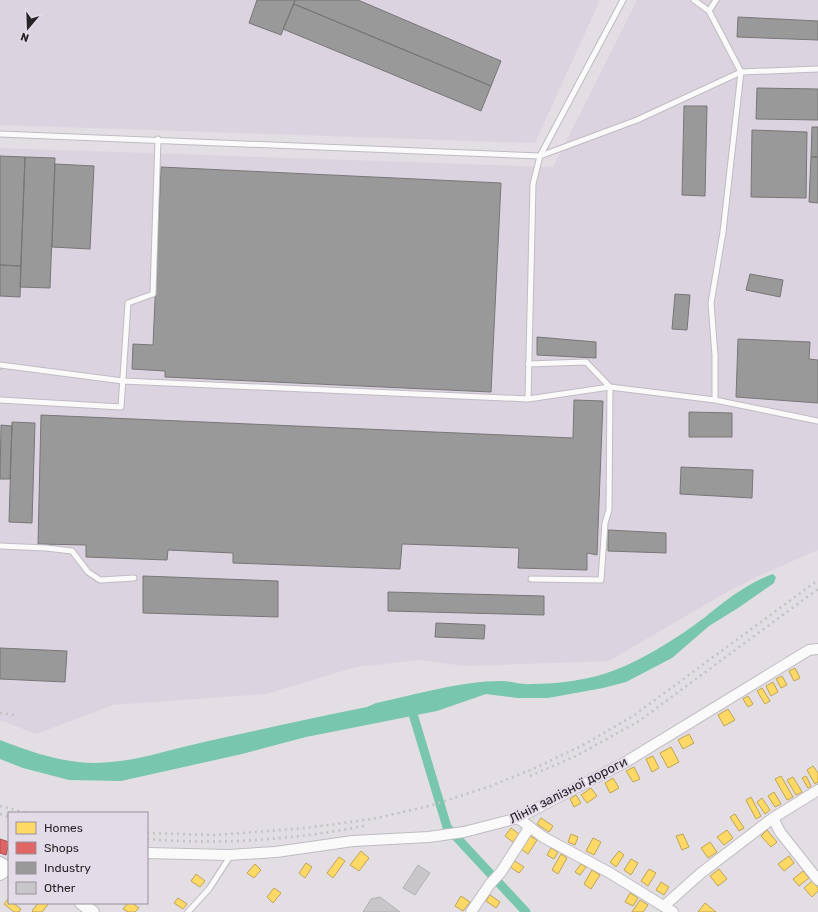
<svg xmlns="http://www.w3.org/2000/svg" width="818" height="912" font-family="Rubik,sans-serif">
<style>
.built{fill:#dcd3e0}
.water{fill:#78c6ad}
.homes{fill:#ffd966;stroke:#bea354}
.shops{fill:#e06666;stroke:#a85254}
.industry{fill:#999;stroke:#777677}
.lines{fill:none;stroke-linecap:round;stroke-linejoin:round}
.canal{stroke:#78c6ad;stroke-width:9}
.building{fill:#c9c6ca;stroke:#b3b0b5}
.service-casing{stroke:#bfbcc1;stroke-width:7}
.minor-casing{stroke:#bfbcc1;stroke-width:12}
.tertiary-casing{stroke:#bfbcc1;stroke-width:14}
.service{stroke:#fbfafb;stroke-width:5}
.minor{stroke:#fbfafb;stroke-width:10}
.tertiary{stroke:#fbfafb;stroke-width:12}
.rail{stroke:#c3c2c4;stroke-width:2.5;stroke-dasharray:2 4;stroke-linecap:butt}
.labels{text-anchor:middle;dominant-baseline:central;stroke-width:4;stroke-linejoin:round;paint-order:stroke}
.street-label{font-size:13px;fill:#272529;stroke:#e3dbe7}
</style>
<rect width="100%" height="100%" fill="#e2dee4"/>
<path class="built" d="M 0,0 L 600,0 L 535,143 L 0,125 Z
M 637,0 L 818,0 L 818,550 L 763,574 L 727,592 L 609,661 L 465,666 L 420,660 L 356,667 L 266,694 L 113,705 L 36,734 L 0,720 L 0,148 L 553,167 Z"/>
<path class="water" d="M 773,574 L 776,577 L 774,583 L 738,608 L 709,626 L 672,658 L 626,682 L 603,688 L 548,698 L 518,698 L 486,694 L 437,711 L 306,737 L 242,754 L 121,781 L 69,780 L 23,768 L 0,759 L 0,740 C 26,750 51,759 78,762 C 121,767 163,751 204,742 C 258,730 312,718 367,707 L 376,703 C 414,695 462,681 501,681 C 511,681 521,685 531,684 C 558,684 590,680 615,670 C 646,658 677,638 704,618 C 724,602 747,583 773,574 Z"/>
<path class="homes" d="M 795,668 L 800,678 L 794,681 L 789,671 Z
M 782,676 L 787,685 L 781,688 L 776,679 Z
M 773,682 L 778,692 L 771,696 L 766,686 Z
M 762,688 L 770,701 L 765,704 L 757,691 Z
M 748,696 L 753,704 L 748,707 L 743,699 Z
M 728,709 L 735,720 L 724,726 L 718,715 Z
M 689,734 L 694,743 L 683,749 L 678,740 Z
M 671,747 L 679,762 L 668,768 L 660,753 Z
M 653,756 L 659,768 L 652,772 L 646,759 Z
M 813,766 L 818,773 L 818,782 L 815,784 L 807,770 Z
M 634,767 L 640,779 L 633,782 L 626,771 Z
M 781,776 L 793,797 L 787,800 L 775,779 Z
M 806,776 L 811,786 L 808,788 L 802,778 Z
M 793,777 L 802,792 L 796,795 L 787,780 Z
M 613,778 L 619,788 L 610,793 L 605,783 Z
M 591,788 L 597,796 L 587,803 L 581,795 Z
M 774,792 L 781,804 L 775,807 L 768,796 Z
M 576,795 L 581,803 L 574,807 L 570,799 Z
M 751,797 L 761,816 L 756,819 L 746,800 Z
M 762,798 L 770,810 L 765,814 L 757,802 Z
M 735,814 L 744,828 L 739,831 L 730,817 Z
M 541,818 L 553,826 L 549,832 L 537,824 Z
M 511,828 L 519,834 L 513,842 L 505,836 Z
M 727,830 L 733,838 L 724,845 L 717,837 Z
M 767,830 L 777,842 L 771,847 L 761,836 Z
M 571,834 L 578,837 L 575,845 L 568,842 Z
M 683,834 L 689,847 L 682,850 L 676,836 Z
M 530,836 L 537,840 L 528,854 L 521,849 Z
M 593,838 L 601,842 L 594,855 L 586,851 Z
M 710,842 L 717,852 L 708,858 L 701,848 Z
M 551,848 L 558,852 L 554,859 L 547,855 Z
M 361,851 L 369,858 L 359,871 L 350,865 Z
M 619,851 L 624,855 L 616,867 L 610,862 Z
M 561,854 L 567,858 L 558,874 L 552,870 Z
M 789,856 L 794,863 L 784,871 L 778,864 Z
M 339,857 L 345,861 L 333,878 L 327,873 Z
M 631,859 L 638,863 L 631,875 L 624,870 Z
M 513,860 L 524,867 L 519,873 L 509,866 Z
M 306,863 L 312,867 L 305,878 L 299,873 Z
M 255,864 L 261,870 L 254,878 L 247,873 Z
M 581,864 L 586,867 L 580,875 L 575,872 Z
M 649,869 L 656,873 L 648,886 L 641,881 Z
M 719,869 L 727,879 L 718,886 L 710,876 Z
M 592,870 L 600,875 L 591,889 L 584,884 Z
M 803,871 L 809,878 L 799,886 L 793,879 Z
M 196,874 L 205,881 L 200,887 L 191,881 Z
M 812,881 L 818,888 L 818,891 L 812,897 L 804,888 Z
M 661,882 L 669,887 L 664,895 L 656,890 Z
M 274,888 L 281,893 L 273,903 L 267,897 Z
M 630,893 L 638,898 L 633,906 L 625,902 Z
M 490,895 L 500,902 L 496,908 L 486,901 Z
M 461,896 L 470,902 L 463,911 L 455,906 Z
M 178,898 L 187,904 L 183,909 L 174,903 Z
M 8,899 L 9,903 L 13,903 L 21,909 L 19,912 L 14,912 L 4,904 Z
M 640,900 L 648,905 L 643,912 L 632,912 Z
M 38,903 L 49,903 L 42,912 L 33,912 L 32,911 Z
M 128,903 L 132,903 L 139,908 L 135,912 L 128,912 L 123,909 Z
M 705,903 L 716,912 L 698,912 Z"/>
<path class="shops" d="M 0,839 L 9,842 L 6,855 L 0,853 Z"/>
<path class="industry" d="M 257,0 L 295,0 L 281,35 L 249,23 Z
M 295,0 L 358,0 L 501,61 L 491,86 L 294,4 Z
M 294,4 L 491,86 L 481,111 L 283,29 Z
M 738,17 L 818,21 L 818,40 L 737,37 Z
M 757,88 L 818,89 L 818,120 L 756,119 Z
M 684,106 L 707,106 L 705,196 L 682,195 Z
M 812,127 L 818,127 L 818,157 L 811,157 Z
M 752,130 L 807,132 L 806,198 L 751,197 Z
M 0,156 L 25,157 L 21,266 L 0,265 Z
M 25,157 L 55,158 L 50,288 L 20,287 Z
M 811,157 L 818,157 L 818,203 L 809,202 Z
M 55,164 L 94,166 L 90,249 L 52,247 Z
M 161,167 L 501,183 L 491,392 L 165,377 L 165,371 L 132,369 L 133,344 L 153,345 Z
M 0,265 L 21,266 L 20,297 L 0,296 Z
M 750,274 L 783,280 L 780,297 L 746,290 Z
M 675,294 L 690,295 L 687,330 L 672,329 Z
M 537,337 L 596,342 L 596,358 L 537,355 Z
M 738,339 L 810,342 L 809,359 L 818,360 L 818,403 L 736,397 Z
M 574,400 L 603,401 L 597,555 L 587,553 L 587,570 L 518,568 L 519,548 L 402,544 L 400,569 L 233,563 L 233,553 L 168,550 L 167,560 L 86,557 L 86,545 L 38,544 L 41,415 L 573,438 Z
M 689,412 L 732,413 L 732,437 L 689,437 Z
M 12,422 L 35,423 L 32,523 L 9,522 Z
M 1,425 L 12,426 L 10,479 L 0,479 Z
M 681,467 L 753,470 L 752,498 L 680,494 Z
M 608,530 L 666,533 L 666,553 L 608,551 Z
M 143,576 L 278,581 L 278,617 L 143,613 Z
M 388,592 L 544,596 L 544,615 L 388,611 Z
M 436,623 L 485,625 L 484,639 L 435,637 Z
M 0,648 L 67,651 L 65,682 L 0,679 Z"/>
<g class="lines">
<path class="canal" d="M 410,704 L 447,827 L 526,912"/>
</g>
<path class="building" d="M 418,865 L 430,873 L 415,895 L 403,888 Z
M 380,897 L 400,912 L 363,912 L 371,899 Z"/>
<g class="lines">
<g class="service-casing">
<path id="service" d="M 709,11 L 716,0
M 0,134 L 540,156 L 623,0
M 528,364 L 586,362 L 610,387 L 609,510 L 605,523 L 601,580 L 531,579
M 0,365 L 123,381 L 528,399 L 610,387 L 715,400 L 715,355 L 711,303 L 723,232 L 741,72 L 709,11 L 694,0
M 528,399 L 533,184 L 540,156 L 637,120 L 741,72 L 818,69
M 0,400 L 121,407 L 128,303 L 153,294 L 158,139
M 715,400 L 818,421
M 0,546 L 46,548 L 72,551 L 88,572 L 100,580 L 134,578
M 188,912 L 209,889 L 231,855"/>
</g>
<g class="minor-casing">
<path id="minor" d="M 518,818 L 543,837 L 610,873 L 673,912
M 773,818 L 780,832 L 818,880
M 147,853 L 228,855 L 276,852 L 353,841 L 429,837 L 464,832 L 518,818 L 624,763 L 809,650 L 818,649
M 0,862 L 9,867
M 664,906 L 701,873 L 773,818 L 818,790
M 471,912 L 490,884 L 501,872 L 529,828"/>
</g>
<g class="tertiary-casing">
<path id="tertiary" d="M 0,874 L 9,868
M 81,903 L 93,912"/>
</g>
<use href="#service" class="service"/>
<use href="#minor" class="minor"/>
<use href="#tertiary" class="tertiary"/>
<path class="rail" d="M 0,369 L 3,369
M 0,713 L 17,715
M 530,776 L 576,756 L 639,721 L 818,589
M 0,806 L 27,813
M 0,814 L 9,817
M 147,833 L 216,835 L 306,828 L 372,819 L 429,806 L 488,787 L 533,769 L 585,744 L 633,716 L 818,580
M 147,839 C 220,845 292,840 364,826"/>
</g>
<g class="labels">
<g class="street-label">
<text transform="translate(568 790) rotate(-27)">Лінія залізної дороги</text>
</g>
</g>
<rect x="8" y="812" width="140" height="92" fill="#e3dbe7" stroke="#98929b"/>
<rect x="16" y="822" width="20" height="12" fill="#ffd966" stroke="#98929b"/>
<text x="44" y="832" font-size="12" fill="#272529">Homes</text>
<rect x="16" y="842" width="20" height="12" fill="#e06666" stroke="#98929b"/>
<text x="44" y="852" font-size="12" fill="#272529">Shops</text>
<rect x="16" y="862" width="20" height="12" fill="#999999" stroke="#98929b"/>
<text x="44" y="872" font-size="12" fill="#272529">Industry</text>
<rect x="16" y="882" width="20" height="12" fill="#c9c6ca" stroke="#98929b"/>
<text x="44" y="892" font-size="12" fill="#272529">Other</text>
<g transform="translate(28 28) rotate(199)" stroke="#e3dbe7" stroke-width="3" paint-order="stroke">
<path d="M0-3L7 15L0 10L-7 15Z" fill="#272529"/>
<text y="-6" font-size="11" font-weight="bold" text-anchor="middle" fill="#272529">N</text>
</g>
</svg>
